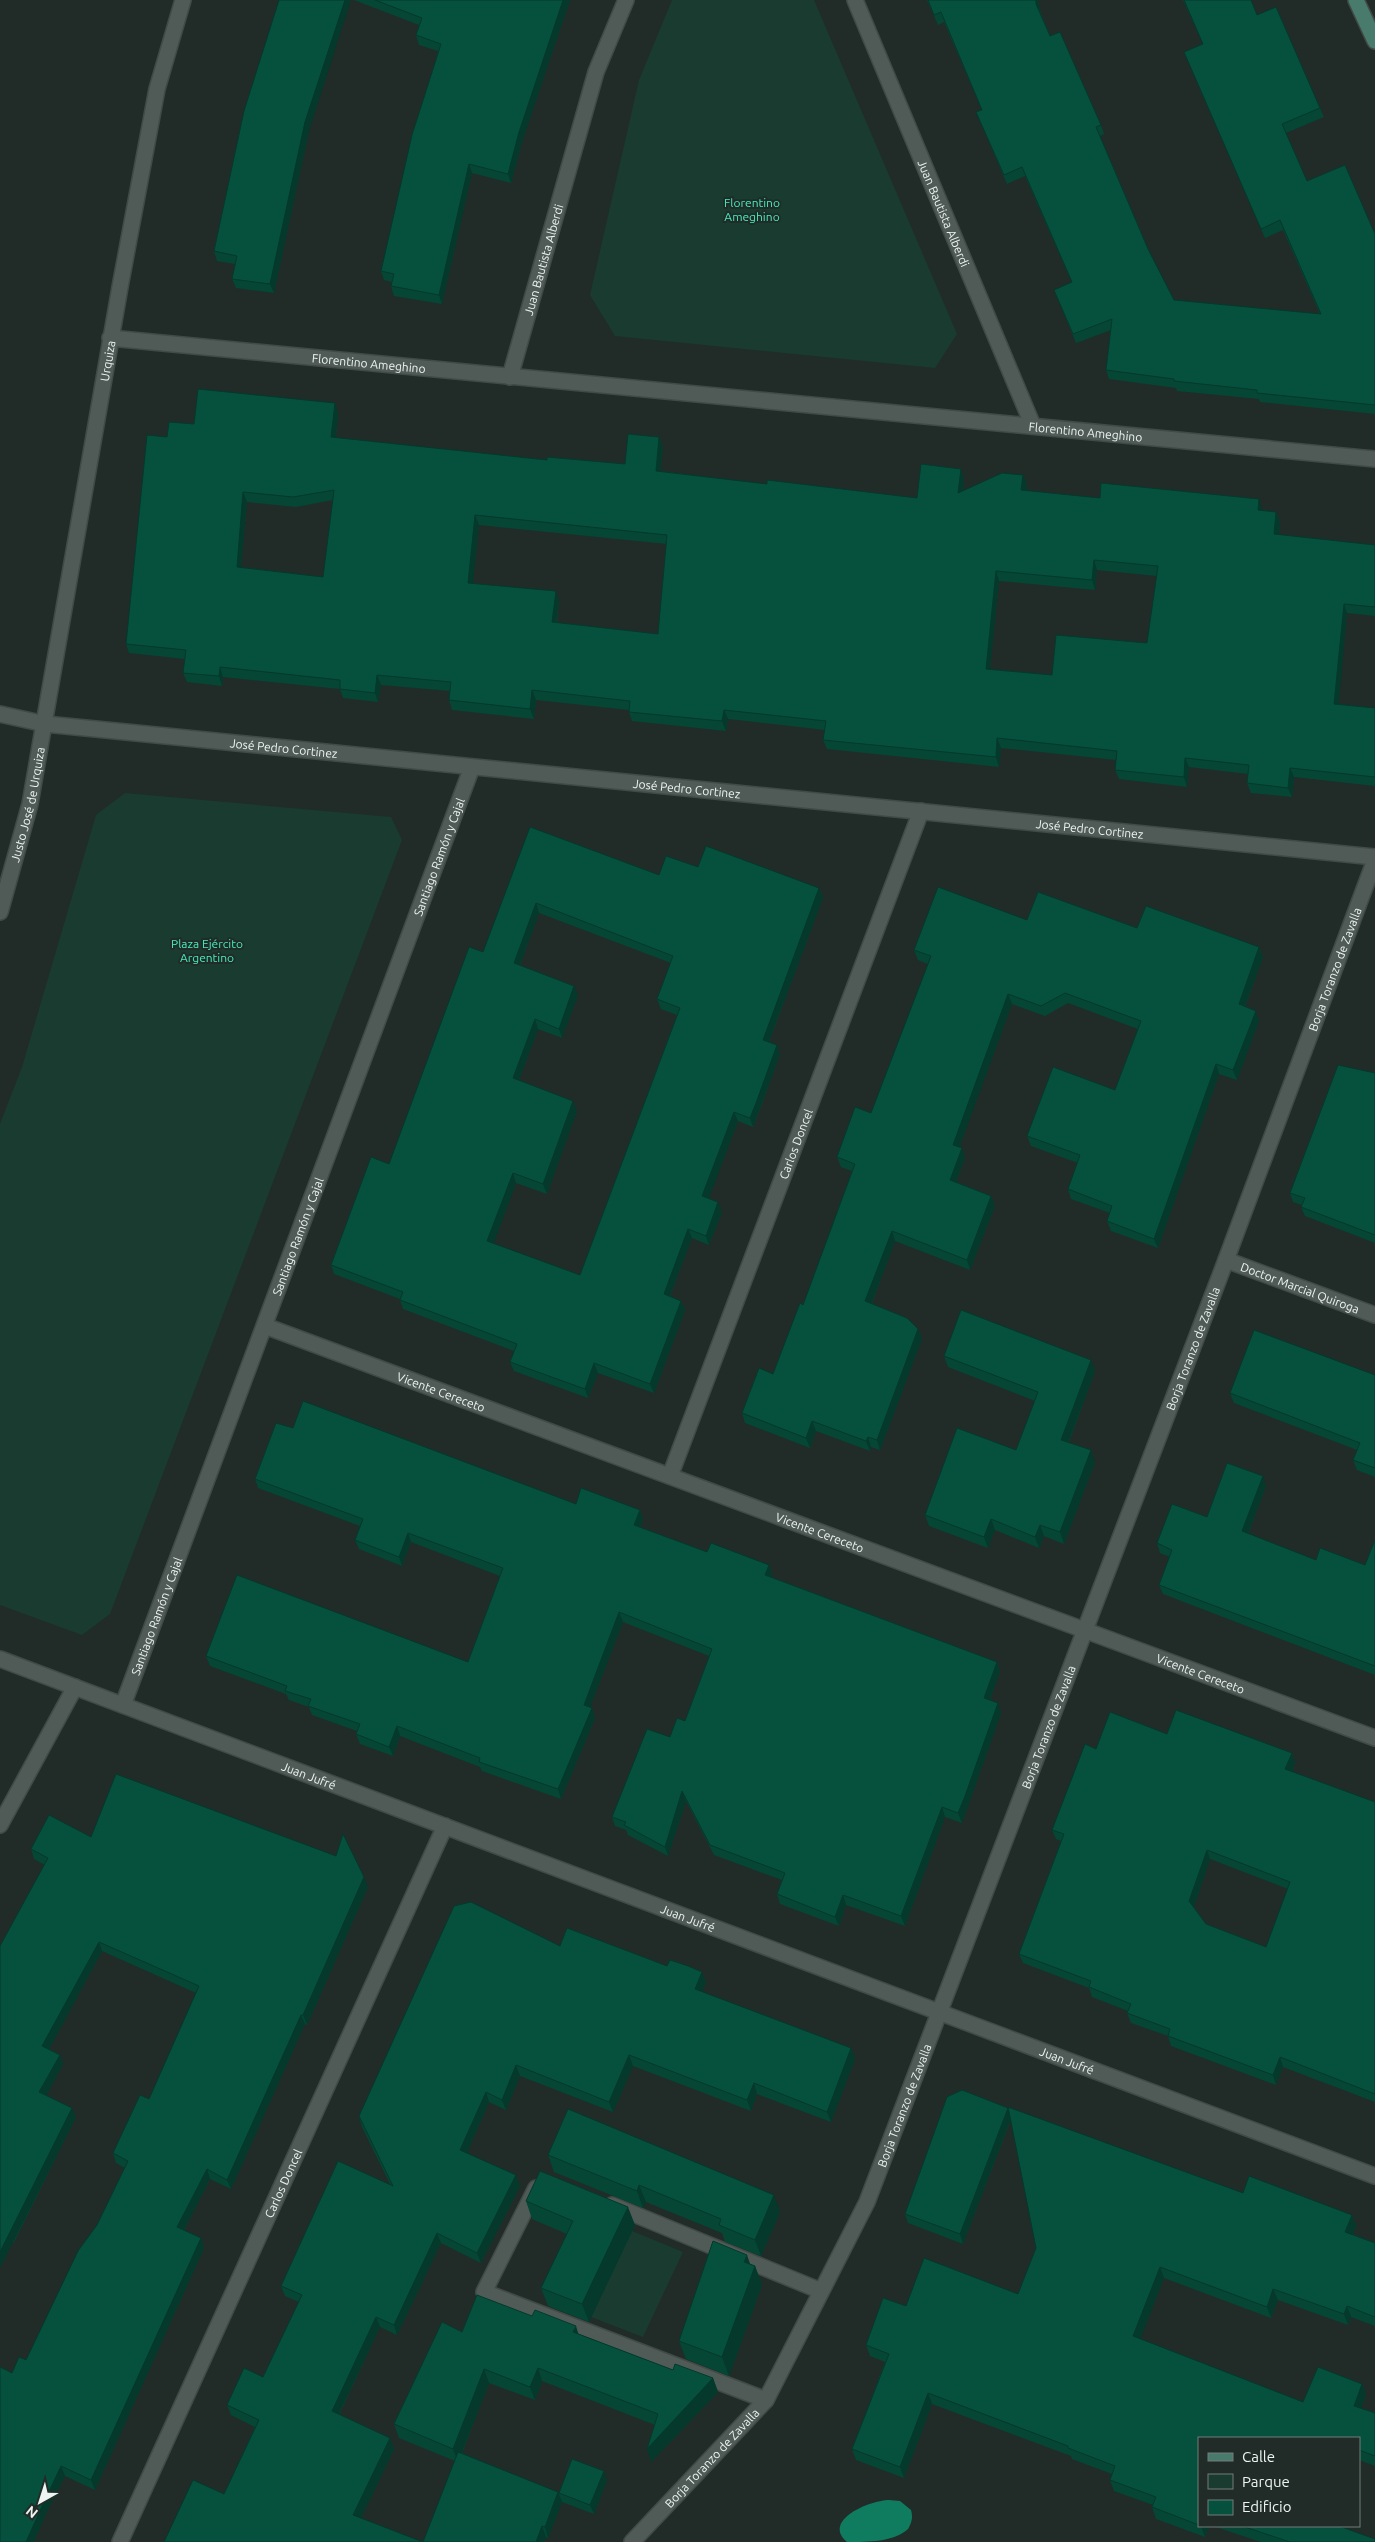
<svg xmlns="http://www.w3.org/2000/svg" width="1375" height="2542" font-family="Ubuntu,sans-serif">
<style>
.green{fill:#193b30}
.water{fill:#0f7b5f}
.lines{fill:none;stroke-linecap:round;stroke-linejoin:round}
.street-casing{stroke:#414a46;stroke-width:18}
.secondary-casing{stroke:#414a46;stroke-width:18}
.street{stroke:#505b57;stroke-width:15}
.secondary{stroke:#487b6c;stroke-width:15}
.wall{fill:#054635;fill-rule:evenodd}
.shaded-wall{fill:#04392b}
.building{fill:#06513e;stroke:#04392b;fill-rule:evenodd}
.labels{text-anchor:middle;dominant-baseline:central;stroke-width:4;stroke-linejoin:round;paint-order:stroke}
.park-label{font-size:12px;fill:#43efbe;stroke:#212c28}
.street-label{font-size:12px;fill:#edf4f1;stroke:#212c28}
</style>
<rect width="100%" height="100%" fill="#212c28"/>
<path class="green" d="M 672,0 L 814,0 L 957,334 L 935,368 L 615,336 L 590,295 L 639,80 Z
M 125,793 L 391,817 L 402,840 L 110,1614 L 82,1635 L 0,1605 L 0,1124 L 22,1067 L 96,815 Z
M 632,2231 L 683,2252 L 643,2337 L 591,2317 Z"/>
<path class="water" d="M 889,2500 L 900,2501 L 911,2510 C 913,2517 912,2522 908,2529 C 894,2542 868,2542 847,2542 C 821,2520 871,2500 889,2500 Z"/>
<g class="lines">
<g class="street-casing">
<g id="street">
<path id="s1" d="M 855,0 L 1033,426"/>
<path id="s2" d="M 110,338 L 1375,459"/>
<path id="s3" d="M 510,377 L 596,72 L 626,0"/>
<path id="s4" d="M 0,714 L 45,724 L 136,733 L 1375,857"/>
<path id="s5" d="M 0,912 L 30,804 L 120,287 L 157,89 L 183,0"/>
<path id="s6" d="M 1226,1260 L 1375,1315"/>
<path id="s7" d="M 265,1326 L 1375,1738"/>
<path id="s8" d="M 670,1476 L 921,811"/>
<path id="s9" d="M 0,1659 L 1375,2176"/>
<path id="s10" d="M 123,1705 L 472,767"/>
<path d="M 0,1825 L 75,1687"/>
<path d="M 536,2188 L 484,2292 L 766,2400"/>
<path d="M 612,2205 L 821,2291"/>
<path id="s11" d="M 120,2542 L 445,1826"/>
<path id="s12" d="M 632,2542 L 766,2400 L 867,2202 L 1226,1260 L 1375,860"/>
</g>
</g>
<g class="secondary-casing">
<path id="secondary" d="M 1356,0 L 1375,41"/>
</g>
<use href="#street" class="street"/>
<use href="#secondary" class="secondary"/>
</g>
<path class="wall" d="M 354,0 L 570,0 L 522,142 L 511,183 L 472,173 L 442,304 L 394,296 L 391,286 L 392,282 L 384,280 L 381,271 L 438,51 L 419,45 L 416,35 L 419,25 Z
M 927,0 L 1038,0 L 1040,11 L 1050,36 L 1101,125 L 1104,134 L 1100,136 L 1148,249 L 1174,300 L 1320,314 L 1283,230 L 1265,238 L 1184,52 L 1203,44 L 1183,0 L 1251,0 L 1257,15 L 1320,108 L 1324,117 L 1286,133 L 1307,181 L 1375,234 L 1375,414 L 1260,402 L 1259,399 L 1177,391 L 1176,388 L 1109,379 L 1106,370 L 1111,330 L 1076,343 L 1054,290 L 1072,283 L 1025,176 L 1007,184 L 976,112 L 982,110 L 944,22 L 938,25 Z
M 309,131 L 274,293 L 236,288 L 232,279 L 235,264 L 217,261 L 214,251 Z
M 338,413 L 336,438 L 547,460 L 625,464 L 659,437 L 663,447 L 660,471 L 767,484 L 917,498 L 964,478 L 963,491 L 1027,484 L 1026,491 L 1100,498 L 1262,509 L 1262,510 L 1276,512 L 1280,522 L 1279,535 L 1375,545 L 1375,616 L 1347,613 L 1338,704 L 1375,708 L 1375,786 L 1294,777 L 1292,797 L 1251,793 L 1247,783 L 1248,774 L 1189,767 L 1187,787 L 1119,779 L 1115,770 L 1116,760 L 1001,748 L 999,767 L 827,749 L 823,740 L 825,730 L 728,719 L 726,731 L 632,721 L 629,712 L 629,710 L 536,700 L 534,719 L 452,710 L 449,700 L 450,691 L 381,685 L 378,702 L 343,698 L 340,689 L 223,677 L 222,686 L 187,682 L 183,673 L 185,659 L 129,653 L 126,644 L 167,437 L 194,424 ZM 333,500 L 323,577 L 241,567 L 247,502 L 296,507 ZM 479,525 L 667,544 L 658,634 L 557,623 L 559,600 L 472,583 ZM 1097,570 L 1157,576 L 1147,643 L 1052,675 L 990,669 L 999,581 L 1095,590 Z
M 530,827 L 659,875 L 698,867 L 819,888 L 823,898 L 769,1042 L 777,1045 L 780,1054 L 759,1112 L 753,1127 L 738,1121 L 708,1199 L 722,1212 L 709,1245 L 692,1238 L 670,1296 L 681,1301 L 685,1310 L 654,1393 L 598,1373 L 588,1398 L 514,1371 L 510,1362 L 514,1351 L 403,1309 L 400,1300 L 400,1299 L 334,1274 L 331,1265 L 389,1164 L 483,952 ZM 539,913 L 671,963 L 657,999 L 661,1009 L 677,1015 L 580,1275 L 493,1244 L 516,1183 L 547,1194 L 577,1111 L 519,1080 L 538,1029 L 562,1038 L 578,995 L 520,965 Z
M 1027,920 L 1137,928 L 1259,947 L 1263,957 L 1245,1007 L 1259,1021 L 1237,1080 L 1219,1074 L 1158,1248 L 1111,1231 L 1107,1221 L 1110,1213 L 1071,1199 L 1068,1189 L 1078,1163 L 1031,1146 L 1027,1136 L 1115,1090 L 1138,1029 L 1068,1003 L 1045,1016 L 1012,1004 L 959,1147 L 962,1148 L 965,1158 L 956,1182 L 991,1196 L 995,1206 L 970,1270 L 895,1241 L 872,1303 L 918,1329 L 922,1339 L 880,1450 L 871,1447 L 870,1451 L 816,1431 L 810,1448 L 745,1423 L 742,1413 L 773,1374 L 803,1305 L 852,1171 L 841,1167 L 837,1157 L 871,1113 L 928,964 L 918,960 L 914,950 Z
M 1375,1073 L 1375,1243 L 1305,1216 L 1301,1207 L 1302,1205 L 1293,1202 L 1290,1193 Z
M 944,1356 L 1095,1371 L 1069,1442 L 1095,1462 L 1064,1544 L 1044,1536 L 1039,1548 L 995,1530 L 988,1548 L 929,1526 L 925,1515 L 1016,1450 L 1035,1401 L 948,1367 Z
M 1375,1375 L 1375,1477 L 1357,1470 L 1353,1460 L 1357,1450 L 1234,1403 L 1230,1393 Z
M 293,1428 L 576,1504 L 643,1519 L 640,1528 L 707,1552 L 769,1565 L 772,1574 L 771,1577 L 997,1662 L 1000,1671 L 990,1700 L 1001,1713 L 962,1823 L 945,1817 L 905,1926 L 846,1905 L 839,1926 L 780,1904 L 777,1894 L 782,1880 L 714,1855 L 686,1801 L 668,1856 L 628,1835 L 626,1830 L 615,1826 L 612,1817 L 670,1737 L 685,1721 L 709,1656 L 623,1622 L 590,1707 L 592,1708 L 595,1718 L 561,1799 L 482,1771 L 480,1767 L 400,1736 L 393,1756 L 360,1744 L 356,1734 L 357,1731 L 312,1715 L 309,1707 L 289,1700 L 286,1694 L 210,1666 L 206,1656 L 468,1662 L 500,1576 L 411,1542 L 402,1566 L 359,1549 L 355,1540 L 360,1526 L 258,1488 L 255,1479 Z
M 1266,1486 L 1248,1534 L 1316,1560 L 1365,1565 L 1375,1540 L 1375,1675 L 1163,1594 L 1159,1585 L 1170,1557 L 1160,1553 L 1157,1543 Z
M 1167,1734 L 1292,1753 L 1295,1763 L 1292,1772 L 1375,1802 L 1375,2102 L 1283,2067 L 1276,2085 L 1171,2046 L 1168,2036 L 1131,2023 L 1127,2013 L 1128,2011 L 1092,1997 L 1089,1988 L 1023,1963 L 1019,1954 L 1061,1841 L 1056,1839 L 1052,1830 L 1096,1749 ZM 1210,1859 L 1288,1889 L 1266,1947 L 1206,1924 L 1194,1907 Z
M 91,1837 L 368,1887 L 307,2025 L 305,2024 L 231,2189 L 210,2179 L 184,2230 L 201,2238 L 204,2248 L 95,2490 L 65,2476 L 46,2513 L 34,2542 L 0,2542 L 12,2373 L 26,2360 L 97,2225 L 125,2168 L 116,2163 L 113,2153 L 149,2099 L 196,1993 L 102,1951 L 49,2049 L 60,2055 L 63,2064 L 46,2095 L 76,2117 L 13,2244 L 45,1865 L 34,1859 L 31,1849 Z
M 560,1946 L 706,1982 L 702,1992 L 851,2048 L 855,2059 L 831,2122 L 757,2094 L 751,2111 L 633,2066 L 613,2112 L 520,2076 L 506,2110 L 489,2102 L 467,2153 L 520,2186 L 481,2263 L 441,2243 L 397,2335 L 380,2327 L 339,2415 L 394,2449 L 361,2518 L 423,2542 L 455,2461 L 399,2438 L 394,2424 L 462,2332 L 532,2316 L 673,2370 L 713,2378 L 718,2392 L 651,2462 L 655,2425 L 542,2381 L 535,2400 L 489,2383 L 462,2453 L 559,2493 L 607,2480 L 594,2514 L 562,2502 L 548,2538 L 546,2537 L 544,2542 L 164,2542 L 224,2494 L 255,2427 L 231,2415 L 227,2405 L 263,2377 L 299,2302 L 285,2296 L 281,2286 L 391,2186 L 362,2127 L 359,2116 Z
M 1009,2111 L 1243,2193 L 1352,2215 L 1356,2226 L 1353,2234 L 1375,2243 L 1375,2326 L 1351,2317 L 1348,2325 L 1278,2300 L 1271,2318 L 1164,2278 L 1140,2339 L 1303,2402 L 1362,2384 L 1366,2395 L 1361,2408 L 1375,2413 L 1375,2466 L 1359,2460 L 1359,2438 L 1199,2438 L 1199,2526 L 1209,2526 L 1205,2537 L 1156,2519 L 1152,2507 L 1153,2505 L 1114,2491 L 1110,2480 L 1112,2474 L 1072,2459 L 1071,2456 L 932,2404 L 904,2478 L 856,2460 L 852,2449 L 885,2362 L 870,2356 L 866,2345 L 906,2306 L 1018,2294 L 1036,2248 L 1011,2119 L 963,2244 L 908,2223 L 905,2214 Z
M 548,2155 L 780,2212 L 761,2256 L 725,2242 L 722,2233 L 646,2202 L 643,2208 L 554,2172 Z
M 526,2201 L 635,2225 L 589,2322 L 548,2306 L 541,2288 L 567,2234 L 532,2219 Z
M 750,2264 L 755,2266 L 762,2285 L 729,2376 L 686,2359 L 679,2341 Z
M 1213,2526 L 1339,2526 L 1375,2542 L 1261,2542 Z"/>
<path class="shaded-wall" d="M 345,0 L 351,0 L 309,131 L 274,293 L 270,284 L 305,122 Z
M 563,0 L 570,0 L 522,142 L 511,183 L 508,174 L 519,132 Z
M 1036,0 L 1038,0 L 1040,13 L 1036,4 Z
M 469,164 L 472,173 L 442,304 L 439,295 Z
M 335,403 L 338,413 L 335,447 L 331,437 Z
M 659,437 L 663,447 L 659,480 L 656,471 Z
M 961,469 L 964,478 L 962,503 L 958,493 Z
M 1023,475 L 1027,484 L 1025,500 L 1021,490 Z
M 243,492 L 247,502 L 240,577 L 237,567 Z
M 1259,499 L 1262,509 L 1261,520 L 1258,510 Z
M 1276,512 L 1280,522 L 1278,544 L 1274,534 Z
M 475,515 L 479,525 L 472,593 L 468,583 Z
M 1094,560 L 1097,570 L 1095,590 L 1092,580 Z
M 996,571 L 999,581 L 989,678 L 986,669 Z
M 556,591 L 559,600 L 555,632 L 552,622 Z
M 1344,604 L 1347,613 L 1338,714 L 1334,704 Z
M 220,667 L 223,677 L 222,686 L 219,676 Z
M 377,675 L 381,685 L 378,702 L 375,693 Z
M 532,690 L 536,700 L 534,719 L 530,709 Z
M 724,710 L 728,719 L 726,731 L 722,721 Z
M 997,738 L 1001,748 L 999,767 L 996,757 Z
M 1185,758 L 1189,767 L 1187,787 L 1184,777 Z
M 1290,768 L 1294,777 L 1292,797 L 1288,788 Z
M 819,888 L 823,898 L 766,1049 L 763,1040 Z
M 536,903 L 539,913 L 517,972 L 514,963 Z
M 1259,947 L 1263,957 L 1242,1014 L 1239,1004 Z
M 574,986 L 578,995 L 562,1038 L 559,1029 Z
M 1008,994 L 1012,1004 L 957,1154 L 953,1145 Z
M 1256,1011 L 1259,1021 L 1237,1080 L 1233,1070 Z
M 535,1019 L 538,1029 L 516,1087 L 513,1078 Z
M 777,1045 L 780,1054 L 753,1127 L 750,1118 Z
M 1216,1064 L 1219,1074 L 1158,1248 L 1154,1239 Z
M 573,1101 L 577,1111 L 547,1194 L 543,1184 Z
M 734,1112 L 738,1121 L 706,1206 L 702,1196 Z
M 962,1148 L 965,1158 L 953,1190 L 950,1180 Z
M 513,1173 L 516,1183 L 491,1251 L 487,1241 Z
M 991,1196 L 995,1206 L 970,1270 L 967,1260 Z
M 718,1202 L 722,1212 L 709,1245 L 706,1236 Z
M 688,1229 L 692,1238 L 667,1303 L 664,1294 Z
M 892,1231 L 895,1241 L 869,1310 L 865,1301 Z
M 681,1301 L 685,1310 L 654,1393 L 650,1384 Z
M 918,1329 L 922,1339 L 880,1450 L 877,1440 Z
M 1091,1360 L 1095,1371 L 1065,1451 L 1061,1440 Z
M 594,1363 L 598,1373 L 588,1398 L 585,1389 Z
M 812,1421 L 816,1431 L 810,1448 L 806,1438 Z
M 868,1437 L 871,1447 L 870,1451 L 866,1441 Z
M 1091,1450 L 1095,1462 L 1064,1544 L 1060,1532 Z
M 1263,1476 L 1266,1486 L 1245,1541 L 1242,1531 Z
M 640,1510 L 643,1519 L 637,1535 L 634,1525 Z
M 991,1519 L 995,1530 L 988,1548 L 984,1537 Z
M 1040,1525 L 1044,1536 L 1039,1548 L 1035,1537 Z
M 408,1533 L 411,1542 L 402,1566 L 399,1557 Z
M 769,1565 L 772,1574 L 769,1585 L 765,1575 Z
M 619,1612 L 623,1622 L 587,1715 L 584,1705 Z
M 997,1662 L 1000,1671 L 987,1707 L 984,1698 Z
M 998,1703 L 1001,1713 L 962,1823 L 958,1813 Z
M 592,1708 L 595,1718 L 561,1799 L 558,1789 Z
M 397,1726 L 400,1736 L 393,1756 L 389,1747 Z
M 1292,1753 L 1295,1763 L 1289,1779 L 1285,1769 Z
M 682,1791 L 686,1801 L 668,1856 L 665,1847 Z
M 942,1807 L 945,1817 L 905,1926 L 901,1916 Z
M 1207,1850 L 1210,1859 L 1193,1910 L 1189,1901 Z
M 364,1877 L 368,1887 L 307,2025 L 303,2015 Z
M 843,1895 L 846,1905 L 839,1926 L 835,1917 Z
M 99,1942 L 102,1951 L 46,2055 L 42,2046 Z
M 702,1972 L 706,1982 L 699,2000 L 695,1989 Z
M 301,2015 L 305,2024 L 231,2189 L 227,2180 Z
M 851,2048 L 855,2059 L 831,2122 L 827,2112 Z
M 60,2055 L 63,2064 L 43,2102 L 39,2092 Z
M 629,2055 L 633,2066 L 613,2112 L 609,2102 Z
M 1280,2057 L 1283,2067 L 1276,2085 L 1273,2075 Z
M 516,2065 L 520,2076 L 506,2110 L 502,2100 Z
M 754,2083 L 757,2094 L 751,2111 L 747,2100 Z
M 486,2092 L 489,2102 L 464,2160 L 460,2150 Z
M 72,2108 L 76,2117 L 0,2268 L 0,2252 Z
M 1008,2108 L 1011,2118 L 963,2244 L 960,2234 Z
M 207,2169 L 210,2179 L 180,2237 L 177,2227 Z
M 516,2175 L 520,2186 L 481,2263 L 477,2253 Z
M 639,2185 L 646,2202 L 643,2208 L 637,2191 Z
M 774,2195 L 780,2212 L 761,2256 L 755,2240 Z
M 628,2207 L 635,2225 L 589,2322 L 582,2304 Z
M 1352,2215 L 1356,2226 L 1350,2243 L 1345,2232 Z
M 437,2233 L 441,2243 L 397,2335 L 394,2325 Z
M 201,2238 L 204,2248 L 95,2490 L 91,2480 Z
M 747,2255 L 753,2272 L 755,2266 L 762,2285 L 729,2376 L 722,2357 L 744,2262 Z
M 1160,2267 L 1164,2278 L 1137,2348 L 1133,2336 Z
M 1273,2289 L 1278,2300 L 1271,2318 L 1267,2307 Z
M 1347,2306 L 1351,2317 L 1348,2325 L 1344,2314 Z
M 376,2317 L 380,2327 L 335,2422 L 332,2411 Z
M 576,2326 L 580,2339 L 573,2332 Z
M 538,2368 L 542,2381 L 535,2400 L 530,2387 Z
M 484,2369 L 489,2383 L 458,2462 L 453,2449 Z
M 713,2378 L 718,2392 L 651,2462 L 647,2449 Z
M 1362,2384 L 1366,2395 L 1358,2417 L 1354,2406 Z
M 928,2393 L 932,2404 L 904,2478 L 900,2467 Z
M 390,2438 L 394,2449 L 357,2526 L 353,2515 Z
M 61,2466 L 65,2476 L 46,2513 L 34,2542 L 26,2542 L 43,2504 Z
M 604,2471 L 607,2480 L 594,2514 L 590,2505 Z
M 558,2492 L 562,2502 L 548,2538 L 545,2527 Z
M 542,2526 L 546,2537 L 544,2542 L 536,2542 Z
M 1201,2526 L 1209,2526 L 1205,2537 Z"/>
<path class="building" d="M 279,0 L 345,0 L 305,122 L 270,284 L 232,279 L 237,256 L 214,251 L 244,111 Z
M 375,0 L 563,0 L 519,132 L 508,174 L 469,164 L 439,295 L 391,286 L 394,274 L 381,271 L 412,135 L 441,44 L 416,35 L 422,18 Z
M 928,0 L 1036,0 L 1036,4 L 1050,36 L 1060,32 L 1101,125 L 1096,127 L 1148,249 L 1174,300 L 1321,314 L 1280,220 L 1261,229 L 1184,52 L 1203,44 L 1184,0 L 1251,0 L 1257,15 L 1276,7 L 1320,108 L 1282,124 L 1307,181 L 1345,165 L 1375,234 L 1375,405 L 1257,393 L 1257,390 L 1174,381 L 1174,379 L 1106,370 L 1112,319 L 1073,334 L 1054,290 L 1072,282 L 1022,167 L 1004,175 L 976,112 L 982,110 L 941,12 L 934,15 Z
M 198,389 L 335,403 L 331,437 L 547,460 L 547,457 L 625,464 L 628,434 L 659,437 L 656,471 L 767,484 L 767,480 L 917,498 L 921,464 L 961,469 L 958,493 L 1002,473 L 1023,475 L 1021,490 L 1100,498 L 1101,483 L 1259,499 L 1258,510 L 1276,512 L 1274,534 L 1375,545 L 1375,607 L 1344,604 L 1334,704 L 1375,708 L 1375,777 L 1290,768 L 1288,788 L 1247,783 L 1249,765 L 1185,758 L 1184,777 L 1115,770 L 1117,751 L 997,738 L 996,757 L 823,740 L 826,721 L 724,710 L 722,721 L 629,712 L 630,701 L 532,690 L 530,709 L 449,700 L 451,682 L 377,675 L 375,693 L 340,689 L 340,680 L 220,667 L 219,676 L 183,673 L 186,650 L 126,644 L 147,435 L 167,437 L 169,422 L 194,424 ZM 334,490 L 323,577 L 237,567 L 243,492 L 293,497 ZM 475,515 L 667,535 L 658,634 L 552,622 L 556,591 L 468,583 ZM 1094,560 L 1158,566 L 1147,643 L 1056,635 L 1052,675 L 986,669 L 996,571 L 1092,580 Z
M 530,827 L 659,875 L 666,856 L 698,867 L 706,846 L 819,888 L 763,1040 L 777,1045 L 756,1103 L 750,1118 L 734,1112 L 702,1196 L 718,1202 L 706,1236 L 688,1229 L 664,1294 L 681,1301 L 650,1384 L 594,1363 L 585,1389 L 510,1362 L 517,1344 L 400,1300 L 403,1292 L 331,1265 L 371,1157 L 389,1164 L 469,947 L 483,952 ZM 536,903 L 673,956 L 657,999 L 680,1008 L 580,1275 L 487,1241 L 513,1173 L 543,1184 L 573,1101 L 513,1078 L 535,1019 L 559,1029 L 574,986 L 514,963 Z
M 938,887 L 1027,920 L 1038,892 L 1137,928 L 1146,906 L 1259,947 L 1239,1004 L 1256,1011 L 1233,1070 L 1216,1064 L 1154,1239 L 1107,1221 L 1112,1206 L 1068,1189 L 1080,1155 L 1027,1136 L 1053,1067 L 1115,1090 L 1141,1021 L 1065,993 L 1041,1006 L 1008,994 L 953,1145 L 962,1148 L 950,1180 L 991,1196 L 967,1260 L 892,1231 L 865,1301 L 907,1318 L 918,1329 L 877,1440 L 868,1437 L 866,1441 L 812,1421 L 806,1438 L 742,1413 L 759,1368 L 773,1374 L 800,1303 L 803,1305 L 842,1199 L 855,1164 L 837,1157 L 855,1107 L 871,1113 L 931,956 L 914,950 Z
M 1338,1065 L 1375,1073 L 1375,1235 L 1301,1207 L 1305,1198 L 1290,1193 Z
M 961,1310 L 1091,1360 L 1061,1440 L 1091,1450 L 1060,1532 L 1040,1525 L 1035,1537 L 991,1519 L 984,1537 L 925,1515 L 957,1428 L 1016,1450 L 1038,1392 L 944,1356 Z
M 1254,1330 L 1375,1375 L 1375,1468 L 1353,1460 L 1360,1443 L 1230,1393 Z
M 303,1401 L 576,1504 L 581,1488 L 640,1510 L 634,1525 L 707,1552 L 711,1543 L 769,1565 L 765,1575 L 997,1662 L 984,1698 L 998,1703 L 965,1796 L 958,1813 L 942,1807 L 901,1916 L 843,1895 L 835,1917 L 777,1894 L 785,1873 L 710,1845 L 682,1791 L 665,1847 L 624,1825 L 626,1822 L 612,1817 L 647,1729 L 670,1737 L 677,1718 L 685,1721 L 712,1649 L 619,1612 L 584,1705 L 592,1708 L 558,1789 L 479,1762 L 480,1758 L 397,1726 L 389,1747 L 356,1734 L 360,1724 L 308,1706 L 311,1699 L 285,1691 L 287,1686 L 206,1656 L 237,1575 L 468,1662 L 503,1568 L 408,1533 L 399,1557 L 355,1540 L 363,1519 L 255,1479 L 276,1423 L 293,1428 Z
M 1227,1463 L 1263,1476 L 1242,1531 L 1316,1560 L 1320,1548 L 1365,1565 L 1375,1540 L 1375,1666 L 1159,1585 L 1172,1550 L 1157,1543 L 1172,1504 L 1207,1517 Z
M 1176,1710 L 1292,1753 L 1285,1769 L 1375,1802 L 1375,2094 L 1280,2057 L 1273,2075 L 1168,2036 L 1170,2029 L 1127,2013 L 1131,2004 L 1089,1987 L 1091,1981 L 1019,1954 L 1064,1834 L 1052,1830 L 1085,1744 L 1096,1749 L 1110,1712 L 1167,1734 ZM 1207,1850 L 1290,1882 L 1266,1947 L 1206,1924 L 1189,1901 Z
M 116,1774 L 336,1856 L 343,1834 L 364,1877 L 303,2015 L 301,2015 L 227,2180 L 207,2169 L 177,2227 L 201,2238 L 91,2480 L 61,2466 L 43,2504 L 26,2542 L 0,2542 L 0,2367 L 12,2373 L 19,2357 L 26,2360 L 78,2251 L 97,2225 L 128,2161 L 113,2153 L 140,2095 L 149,2099 L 199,1986 L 99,1942 L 42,2046 L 60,2055 L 39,2092 L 72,2108 L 0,2252 L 0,1946 L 48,1858 L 31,1849 L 49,1815 L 91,1837 Z
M 471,1902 L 560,1946 L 567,1928 L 667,1966 L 670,1960 L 688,1966 L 702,1972 L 695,1989 L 851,2048 L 827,2112 L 754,2083 L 747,2100 L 629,2055 L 609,2102 L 516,2065 L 502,2100 L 486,2092 L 460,2150 L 516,2175 L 477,2253 L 437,2233 L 394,2325 L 376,2317 L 332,2411 L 390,2438 L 353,2515 L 423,2542 L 458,2452 L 558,2492 L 545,2527 L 542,2526 L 536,2542 L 164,2542 L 193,2480 L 224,2494 L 259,2420 L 227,2405 L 244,2368 L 263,2377 L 302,2295 L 281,2286 L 338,2161 L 393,2186 L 359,2116 L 454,1906 Z
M 962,2090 L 1008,2108 L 960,2234 L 905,2214 L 947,2097 Z
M 1008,2107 L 1243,2193 L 1249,2176 L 1352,2215 L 1345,2232 L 1375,2243 L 1375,2317 L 1347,2306 L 1344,2314 L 1273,2289 L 1267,2307 L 1160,2267 L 1133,2336 L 1303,2402 L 1318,2367 L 1362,2384 L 1354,2406 L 1375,2413 L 1375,2456 L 1359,2450 L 1359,2438 L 1199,2438 L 1199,2525 L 1152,2507 L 1156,2497 L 1110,2480 L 1115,2466 L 1068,2448 L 1068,2446 L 928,2393 L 900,2467 L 852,2449 L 889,2354 L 866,2345 L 883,2298 L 906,2306 L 924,2258 L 1018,2294 L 1036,2248 Z
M 568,2109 L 774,2195 L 755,2240 L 719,2225 L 721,2219 L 639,2185 L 637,2191 L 548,2155 Z
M 540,2171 L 628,2207 L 582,2304 L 541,2288 L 573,2221 L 526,2201 Z
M 713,2241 L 747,2255 L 744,2262 L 755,2266 L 722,2357 L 679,2341 Z
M 477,2295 L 532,2316 L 535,2310 L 576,2326 L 573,2332 L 673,2370 L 675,2364 L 713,2378 L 647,2449 L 658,2414 L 538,2368 L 530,2387 L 484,2369 L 453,2449 L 394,2424 L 442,2322 L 462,2332 Z
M 572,2459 L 604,2471 L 590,2505 L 559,2493 Z
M 1242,2526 L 1339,2526 L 1375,2539 L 1375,2542 L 1290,2542 Z"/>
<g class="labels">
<g class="park-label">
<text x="752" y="202">Florentino<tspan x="752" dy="14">Ameghino</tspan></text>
<text x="207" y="943">Plaza Ejército<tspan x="207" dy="14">Argentino</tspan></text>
</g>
<g class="street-label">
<text stroke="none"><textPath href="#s1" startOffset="231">Juan Bautista Alberdi</textPath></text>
<text stroke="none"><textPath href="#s3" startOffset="122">Juan Bautista Alberdi</textPath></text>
<text stroke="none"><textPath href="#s5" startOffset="562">Urquiza</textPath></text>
<text stroke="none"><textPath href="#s2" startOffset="260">Florentino Ameghino</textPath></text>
<text stroke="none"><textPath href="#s2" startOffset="980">Florentino Ameghino</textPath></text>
<text stroke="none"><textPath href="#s4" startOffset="286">José Pedro Cortinez</textPath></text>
<text stroke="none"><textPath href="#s4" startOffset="691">José Pedro Cortinez</textPath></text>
<text stroke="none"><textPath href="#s5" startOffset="111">Justo José de Urquiza</textPath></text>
<text stroke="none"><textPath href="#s4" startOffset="1096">José Pedro Cortinez</textPath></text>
<text stroke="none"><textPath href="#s10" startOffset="905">Santiago Ramón y Cajal</textPath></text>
<text stroke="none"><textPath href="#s12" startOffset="1736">Borja Toranzo de Zavalla</textPath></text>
<text stroke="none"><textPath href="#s8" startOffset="355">Carlos Doncel</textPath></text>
<text stroke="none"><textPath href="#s10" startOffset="500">Santiago Ramón y Cajal</textPath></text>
<text stroke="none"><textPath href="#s6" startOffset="79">Doctor Marcial Quiroga</textPath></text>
<text stroke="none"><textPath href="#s12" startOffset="1331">Borja Toranzo de Zavalla</textPath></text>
<text stroke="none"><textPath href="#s7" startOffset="188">Vicente Cereceto</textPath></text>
<text stroke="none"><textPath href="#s7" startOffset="592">Vicente Cereceto</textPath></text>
<text stroke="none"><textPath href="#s10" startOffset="95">Santiago Ramón y Cajal</textPath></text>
<text stroke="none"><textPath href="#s7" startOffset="998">Vicente Cereceto</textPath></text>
<text stroke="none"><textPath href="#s12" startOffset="926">Borja Toranzo de Zavalla</textPath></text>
<text stroke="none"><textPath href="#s9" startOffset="330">Juan Jufré</textPath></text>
<text stroke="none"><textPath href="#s9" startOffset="735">Juan Jufré</textPath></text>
<text stroke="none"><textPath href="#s9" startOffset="1140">Juan Jufré</textPath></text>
<text stroke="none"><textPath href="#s12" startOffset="521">Borja Toranzo de Zavalla</textPath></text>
<text stroke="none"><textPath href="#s11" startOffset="394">Carlos Doncel</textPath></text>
<text stroke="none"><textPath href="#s12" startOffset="116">Borja Toranzo de Zavalla</textPath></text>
</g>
</g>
<rect x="1198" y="2437" width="162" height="90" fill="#212c28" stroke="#737c78"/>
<rect x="1208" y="2453" width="25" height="8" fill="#487b6c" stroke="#737c78"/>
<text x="1242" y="2462" font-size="15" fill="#edf4f1">Calle</text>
<rect x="1208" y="2474" width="25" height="15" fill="#193b30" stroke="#737c78"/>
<text x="1242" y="2487" font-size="15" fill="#edf4f1">Parque</text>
<rect x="1208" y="2500" width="25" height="15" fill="#06513e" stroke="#737c78"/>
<text x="1242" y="2512" font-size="15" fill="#edf4f1">Edificio</text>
<g transform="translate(40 2502) rotate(219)" stroke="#212c28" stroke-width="4" paint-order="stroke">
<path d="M0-4L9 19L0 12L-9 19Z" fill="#edf4f1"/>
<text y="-8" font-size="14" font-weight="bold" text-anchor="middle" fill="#edf4f1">N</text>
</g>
</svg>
